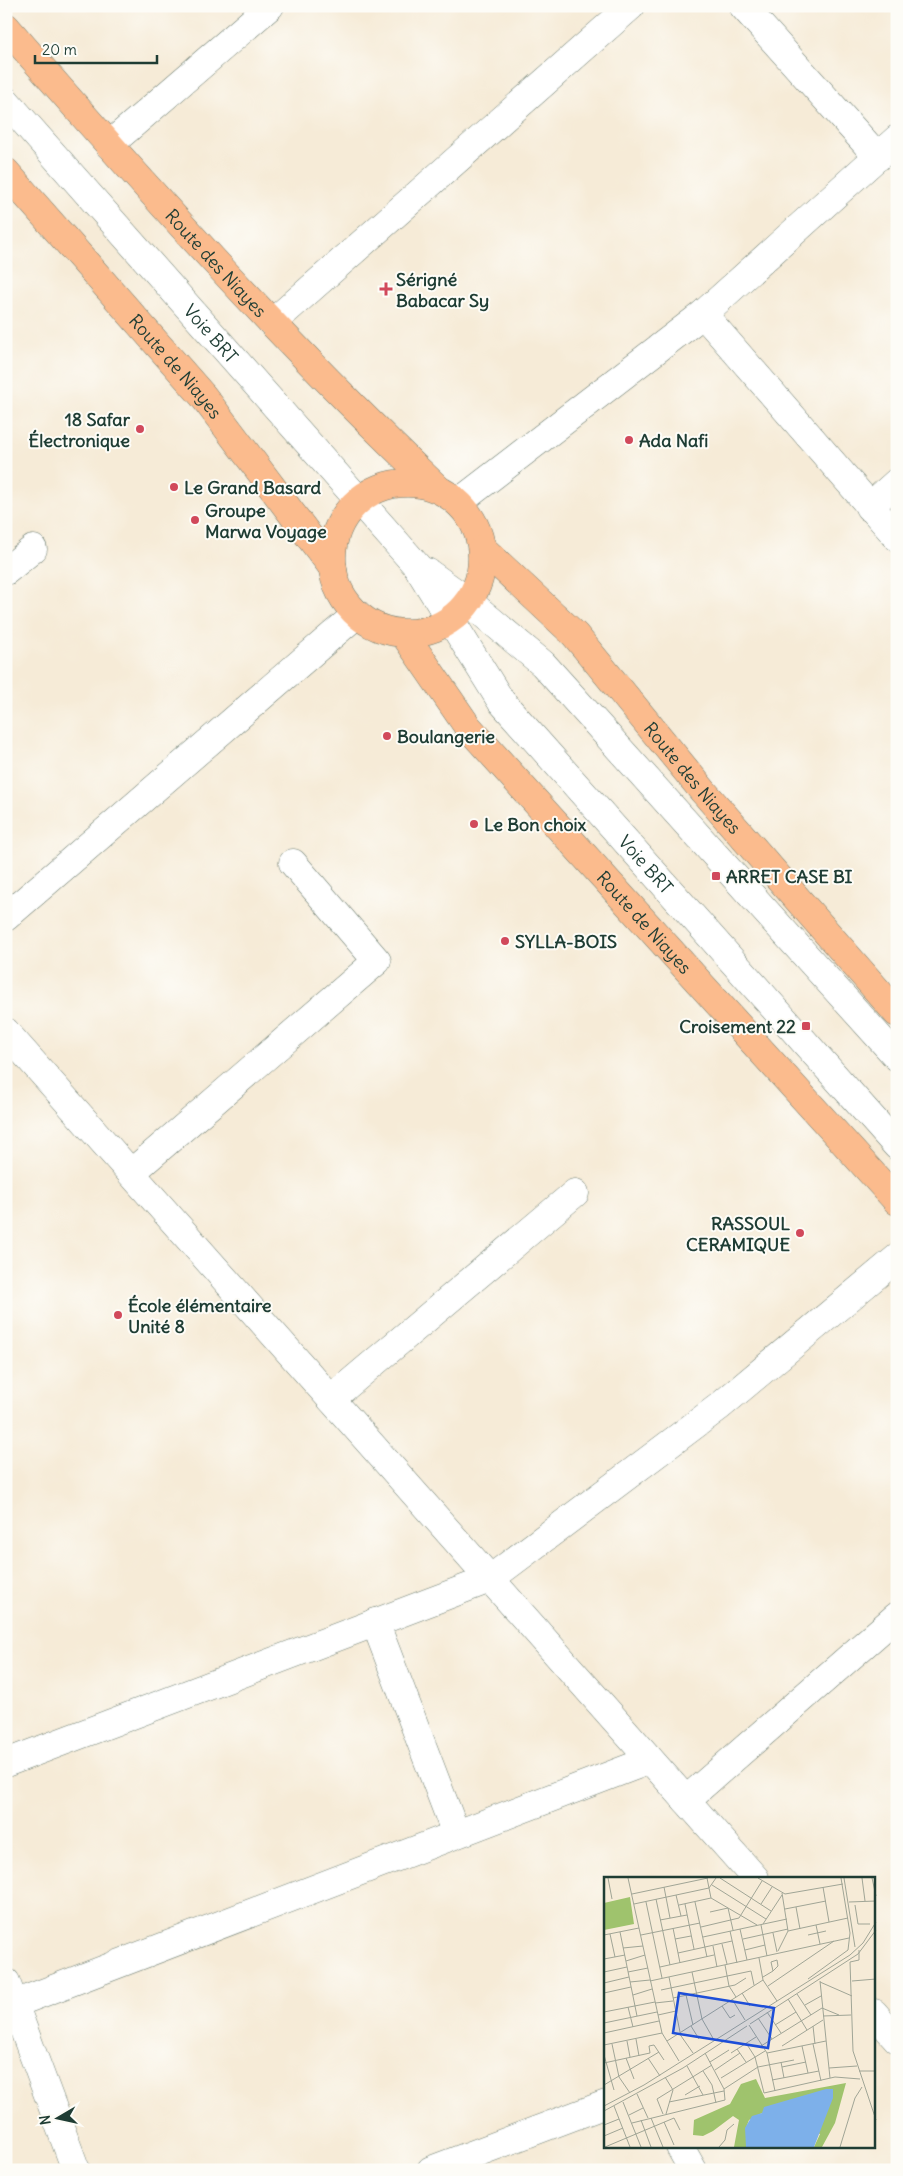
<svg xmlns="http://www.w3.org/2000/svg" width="903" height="2176" font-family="Delius,sans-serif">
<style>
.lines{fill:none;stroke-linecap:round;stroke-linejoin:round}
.minor-casing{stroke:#6a7a6d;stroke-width:29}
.major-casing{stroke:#6a7a6d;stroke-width:29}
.minor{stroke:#fff;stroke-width:28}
.major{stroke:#fbbb8d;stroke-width:28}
.poi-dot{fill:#d1495b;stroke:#fdfcf7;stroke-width:2}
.labels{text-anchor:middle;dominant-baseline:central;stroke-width:4;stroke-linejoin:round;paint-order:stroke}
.street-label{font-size:18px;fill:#1f3d34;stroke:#fdfcf7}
.poi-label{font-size:18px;font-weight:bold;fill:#1f3d34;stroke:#fdfcf7;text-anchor:start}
.inset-road{fill:none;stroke:#a0a596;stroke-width:1}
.view{fill:#1d4ed8;fill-opacity:0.15;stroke:#1d4ed8;stroke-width:2.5}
.inset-edge{fill:none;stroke:#1f3d34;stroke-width:2.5}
</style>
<rect width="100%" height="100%" fill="#fdfcf7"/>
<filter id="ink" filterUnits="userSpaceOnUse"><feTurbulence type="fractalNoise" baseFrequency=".02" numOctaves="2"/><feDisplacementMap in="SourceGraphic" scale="10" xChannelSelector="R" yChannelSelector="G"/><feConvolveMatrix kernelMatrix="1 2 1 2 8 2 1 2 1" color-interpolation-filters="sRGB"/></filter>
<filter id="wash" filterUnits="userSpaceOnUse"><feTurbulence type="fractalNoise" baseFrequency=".0096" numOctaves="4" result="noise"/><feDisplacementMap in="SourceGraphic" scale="20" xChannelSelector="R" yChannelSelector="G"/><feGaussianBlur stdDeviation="1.12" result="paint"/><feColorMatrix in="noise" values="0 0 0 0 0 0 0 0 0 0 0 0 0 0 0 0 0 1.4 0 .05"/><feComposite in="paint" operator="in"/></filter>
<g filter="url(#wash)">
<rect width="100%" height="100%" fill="#f6ebd7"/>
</g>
<g filter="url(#ink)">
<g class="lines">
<g class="minor-casing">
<g id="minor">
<path d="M 743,6 L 878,157"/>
<path id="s1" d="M 6,101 L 417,566 L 501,701 L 897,1146"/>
<path d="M 109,145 L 270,6"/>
<path d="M 703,314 L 897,537"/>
<path d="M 272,323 L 631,6"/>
<path d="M 459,502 L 703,314 L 897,139"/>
<path d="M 869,507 L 897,482"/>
<path d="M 6,571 L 33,549"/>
<path d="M 427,572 L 469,602 L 543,664 L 897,1057"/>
<path d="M 6,917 L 357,614"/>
<path d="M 6,1032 L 755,1878"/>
<path d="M 131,1173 L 377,961 L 293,863"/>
<path d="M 331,1399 L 575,1193"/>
<path d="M 375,1622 L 456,1834"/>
<path d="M 6,1763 L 490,1579 L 720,1406 L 897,1258"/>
<path d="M 686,1800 L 897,1616"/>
<path d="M 6,1982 L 76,2170"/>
<path d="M 14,2004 L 650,1760"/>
<path d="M 874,2013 L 897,2039"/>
<path d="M 680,2147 L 693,2170"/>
<path d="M 431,2170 L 606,2104"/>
</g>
</g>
<g class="major-casing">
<g id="major">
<path id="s2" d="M 6,27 C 144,186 284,343 437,488"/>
<path id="s3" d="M 6,172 L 203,396 L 333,568"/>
<circle cx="407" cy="558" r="75"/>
<path id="s4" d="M 483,549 L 575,635 L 703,791 L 897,1013"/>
<path id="s5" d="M 404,634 L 468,727 L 897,1201"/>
</g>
</g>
<use href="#minor" class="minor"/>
<use href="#major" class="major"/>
</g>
</g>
<g class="poi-dot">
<path d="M383.5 281.5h5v5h5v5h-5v5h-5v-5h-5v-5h5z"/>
<circle cx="140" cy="429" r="5"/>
<circle cx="629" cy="440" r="5"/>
<circle cx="174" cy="487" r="5"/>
<circle cx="195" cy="520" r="5"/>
<circle cx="387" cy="736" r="5"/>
<circle cx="474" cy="824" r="5"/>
<rect x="711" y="871" width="10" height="10" rx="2.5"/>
<circle cx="505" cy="941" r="5"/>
<rect x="801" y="1021" width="10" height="10" rx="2.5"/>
<circle cx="800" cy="1233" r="5"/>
<circle cx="118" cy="1315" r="5"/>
</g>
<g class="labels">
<g class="street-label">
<text stroke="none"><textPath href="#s2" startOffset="316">Route des Niayes</textPath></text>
<text stroke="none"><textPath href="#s1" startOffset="310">Voie BRT</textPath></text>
<text stroke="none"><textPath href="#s3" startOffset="258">Route de Niayes</textPath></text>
<text stroke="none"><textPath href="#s4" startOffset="311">Route des Niayes</textPath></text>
<text stroke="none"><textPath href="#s1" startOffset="998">Voie BRT</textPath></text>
<text stroke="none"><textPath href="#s5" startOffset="376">Route de Niayes</textPath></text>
</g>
<g class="poi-label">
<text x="396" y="279">Sérigné<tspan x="396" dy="21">Babacar Sy</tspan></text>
<text x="130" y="419" text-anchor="end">18 Safar<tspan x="130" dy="21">Électronique</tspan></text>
<text x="639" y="440">Ada Nafi</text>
<text x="184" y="487">Le Grand Basard</text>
<text x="205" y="510">Groupe<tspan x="205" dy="21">Marwa Voyage</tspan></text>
<text x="397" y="736">Boulangerie</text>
<text x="484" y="824">Le Bon choix</text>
<text x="726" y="876">ARRET CASE BI</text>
<text x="515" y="941">SYLLA-BOIS</text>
<text x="796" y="1026" text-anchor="end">Croisement 22</text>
<text x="790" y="1223" text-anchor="end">RASSOUL<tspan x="790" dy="21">CERAMIQUE</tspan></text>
<text x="128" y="1305">École élémentaire<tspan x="128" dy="21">Unité 8</tspan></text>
</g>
</g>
<g transform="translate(604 1877)">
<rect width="271" height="271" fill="#f6ebd7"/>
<path d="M 152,202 L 161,221 L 242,206 L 231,246 L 218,270 L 210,270 L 216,257 L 158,236 L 145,243 L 142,251 L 142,270 L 130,270 L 135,243 L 129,239 L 109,254 L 99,259 L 89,258 L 90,243 L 126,227 L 137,207 Z" fill="#9fc36d"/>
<path d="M 26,20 L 30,47 L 0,53 L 0,26 Z" fill="#9fc36d"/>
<path d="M 222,212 L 229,212 L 229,221 L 210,270 L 142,270 L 141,251 L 148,239 L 158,236 L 160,230 Z" fill="#7db0ea"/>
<path class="inset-road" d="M 4,1 L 8,22M 24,1 L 58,156 L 75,184M 103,1 L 107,21M 116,1 L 167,34M 154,1 L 181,17 L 239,7M 240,1 L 251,70M 258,1 L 261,24M 268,1 L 272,19M 108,8 L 162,42M 60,10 L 66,41M 219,10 L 225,45M 28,17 L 104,1M 72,18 L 77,39M 107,21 L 153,48M 52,22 L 66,88M 42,25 L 58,101M 91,25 L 103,80M 245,25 L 272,24M 30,27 L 105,11 L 112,1M 81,27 L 90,72M 157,27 L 168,10M 75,28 L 107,21M 251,28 L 254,47 L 266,47M 192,30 L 196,52M 124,31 L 129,53M 181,32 L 222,24M 106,35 L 124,31M 56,43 L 83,38M 159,47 L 178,18M 157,48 L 163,79M 212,48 L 216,67M 97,50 L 135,41 L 158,4M 69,51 L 76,86M 136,52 L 143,83M 126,54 L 133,86M 184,54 L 244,41M 16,55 L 33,139M 169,56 L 173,75M 6,57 L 11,80M 0,58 L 35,51M 37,58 L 96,46M 204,58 L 222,54M 99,60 L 183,42M 71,62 L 87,59M 139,62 L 184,52M 118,67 L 123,87M 109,69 L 113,90M 19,71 L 39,69M 141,73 L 161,68M 174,74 L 184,54 L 178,16M 74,76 L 128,64M 155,81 L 159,103 L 173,124M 0,82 L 21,78M 22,84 L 41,78M 246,85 L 249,174 L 272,243M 246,85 L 255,83 L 255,73M 121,88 L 125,109 L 132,120M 56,90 L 110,78M 0,95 L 23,90M 24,95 L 44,91M 88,95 L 98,142 L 110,163M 65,100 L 76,155M 159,100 L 169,94 L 174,89 L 173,83 L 167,85 L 169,94M 204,102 L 244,73 L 246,56 L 237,1M 46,104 L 245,61M 216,104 L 226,201M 248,104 L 272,102M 26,105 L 46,103M 216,105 L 248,119M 0,106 L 25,100M 164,109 L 230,64M 57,113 L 147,94 L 150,108M 0,116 L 27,110M 138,116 L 146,129M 193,117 L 207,138M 29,118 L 48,112M 82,118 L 89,148M 69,121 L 131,108 L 142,101M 128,122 L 141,143M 184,122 L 203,153M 51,126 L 69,124M 201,128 L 217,119M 118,129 L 126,141 L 131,138M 24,130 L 29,150M 0,135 L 51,125M 163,135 L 177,156M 54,138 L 72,134M 219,139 L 247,138M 154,141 L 168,162M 0,146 L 53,135M 146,147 L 254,77 L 272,53M 145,148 L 163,176 L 171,214M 171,148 L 192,135M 87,149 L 95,162M 209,149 L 211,167M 0,156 L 55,144M 75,156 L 89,176M 32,162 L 35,179M 23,164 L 26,180M 63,164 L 159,103M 142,166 L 151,180 L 160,216 L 231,200 L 256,202M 8,167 L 15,200 L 26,216M 209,167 L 217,204M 0,168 L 58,156M 157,169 L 218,131 L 235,138M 178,169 L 219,143M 198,169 L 204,196M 133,172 L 142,185M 46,176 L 45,169 L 50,168 L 60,183M 101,176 L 120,212M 127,176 L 152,160M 163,176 L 222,164M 0,178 L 10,213M 22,181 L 30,202M 44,181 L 56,199M 106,185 L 125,173M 177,185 L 180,201M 0,186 L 46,176M 83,189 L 99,218M 178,190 L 202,185M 225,191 L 253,189M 111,193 L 136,176M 99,194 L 108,208 L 112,226M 255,194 L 272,194M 61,200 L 69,213 L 62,237M 117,201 L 161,174M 168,203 L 215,194M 0,208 L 55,175M 33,217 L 44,241M 81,218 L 96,209M 19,225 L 37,270M 65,225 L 120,214M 0,229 L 40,208 L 246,78 L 259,66 L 272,45M 10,229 L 26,270M 0,234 L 79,191 L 143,149M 59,237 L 53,222 L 108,188M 25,238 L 39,231M 47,241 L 59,270M 37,243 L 47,270M 60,245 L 70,268M 28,246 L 121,223 L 120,212 L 154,190 L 190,183M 0,248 L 15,242M 0,259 L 19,251M 1,270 L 70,241 L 76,253M 115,270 L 121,263 L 123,253 L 130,247M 236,270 L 251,221 L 258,210"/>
<path class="view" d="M 75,116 L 170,131 L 164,171 L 69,156 Z"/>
<rect width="271" height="271" class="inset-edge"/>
</g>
<rect width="903" height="2176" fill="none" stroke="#fdfcf7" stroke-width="25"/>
<g transform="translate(58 2118) rotate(261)" stroke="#fdfcf7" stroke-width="4" paint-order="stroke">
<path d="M0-4L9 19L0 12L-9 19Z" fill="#1f3d34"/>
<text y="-8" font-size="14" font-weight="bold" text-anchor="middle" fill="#1f3d34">N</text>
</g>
<path d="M35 55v8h122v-8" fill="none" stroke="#1f3d34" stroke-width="2.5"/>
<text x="42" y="55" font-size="15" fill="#1f3d34" stroke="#fdfcf7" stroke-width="4" paint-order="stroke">20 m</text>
</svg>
